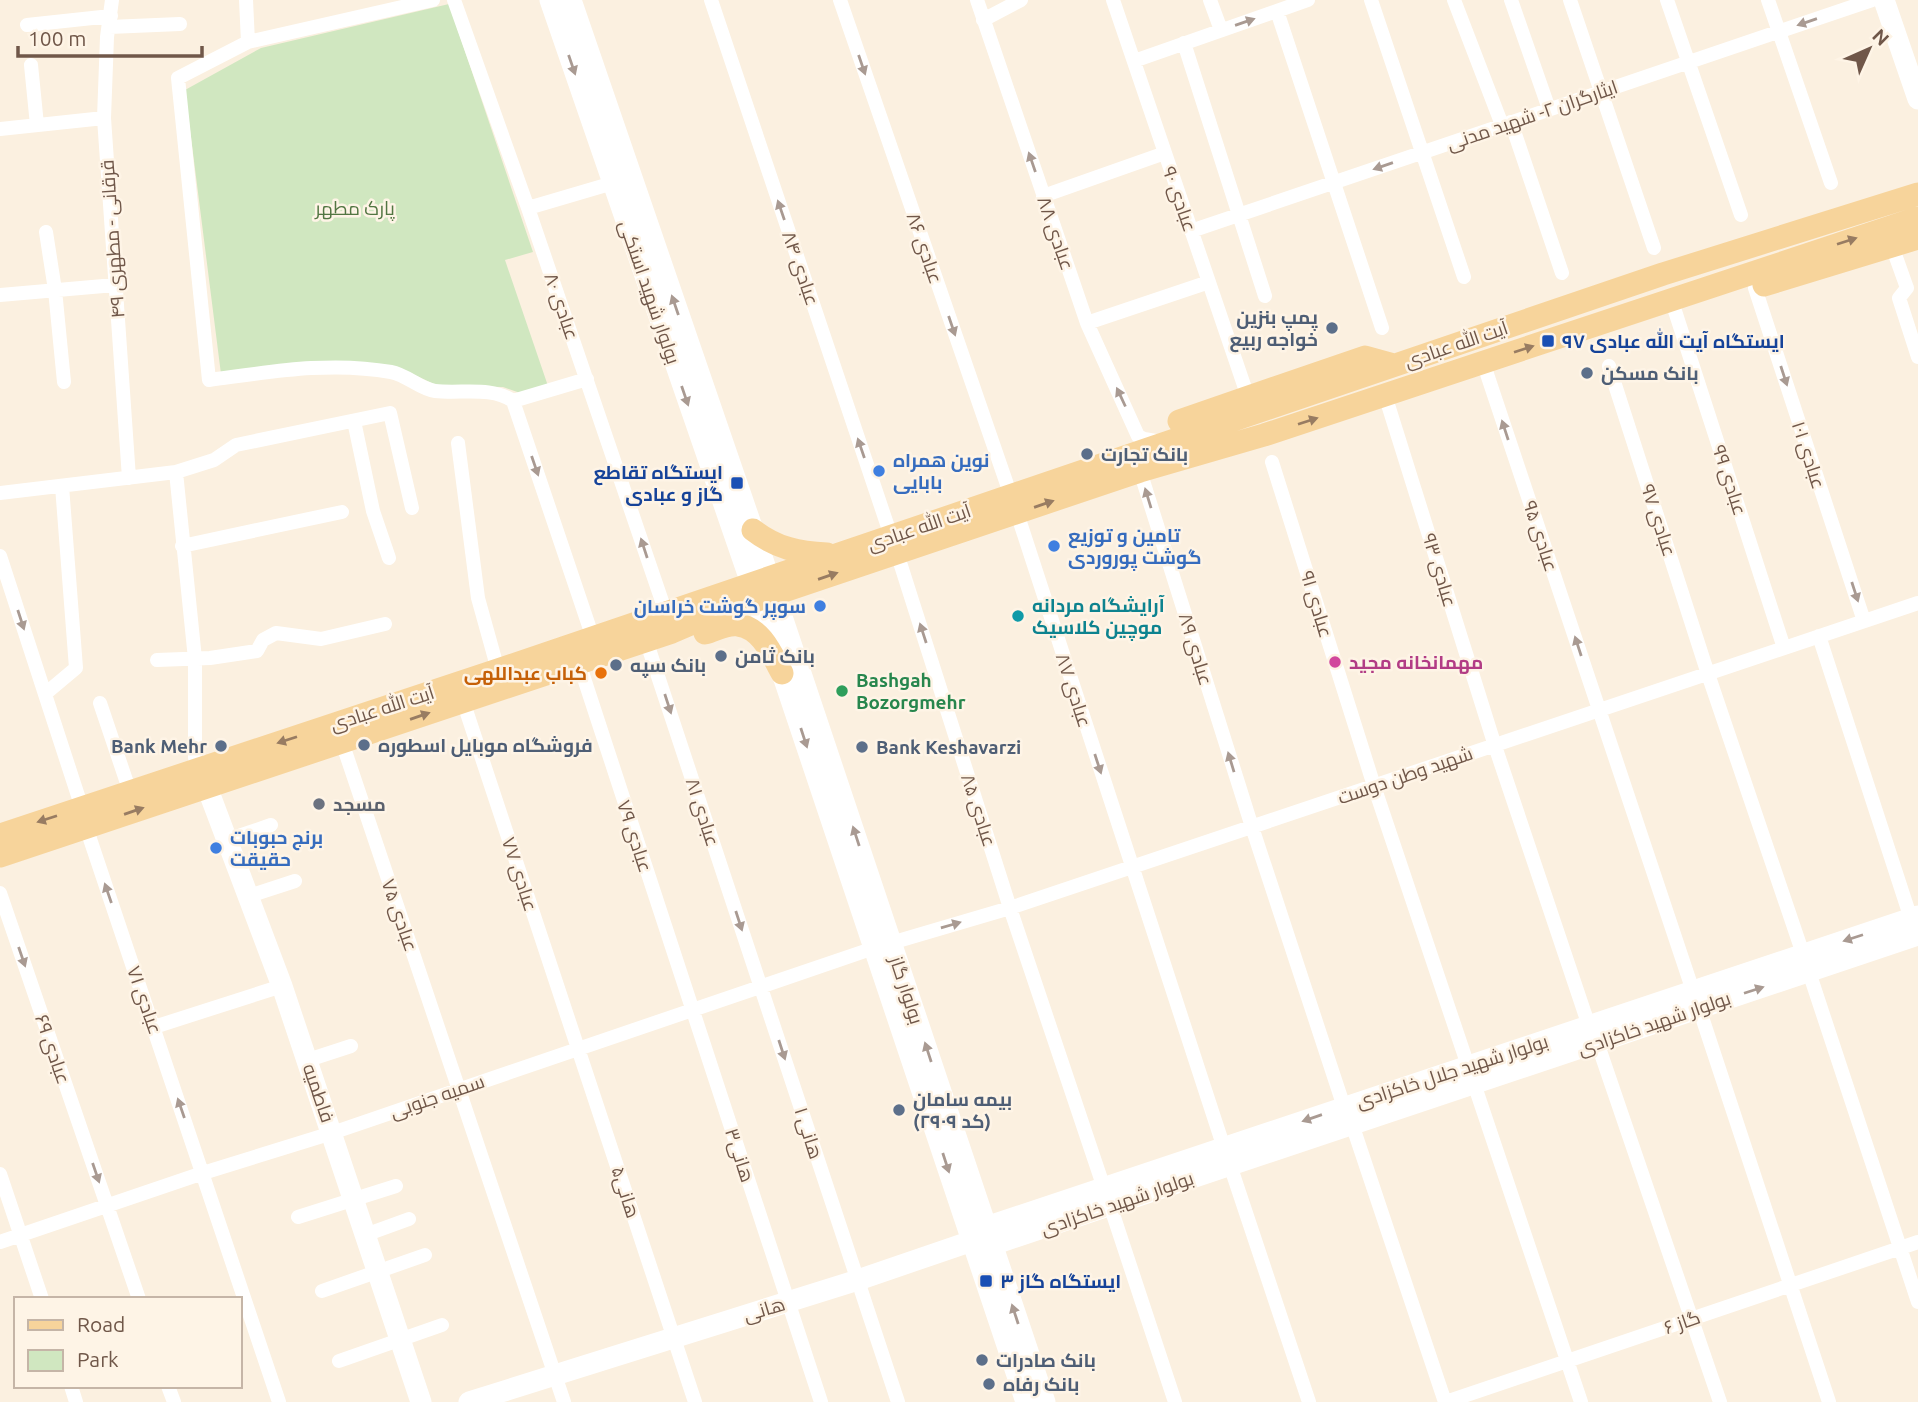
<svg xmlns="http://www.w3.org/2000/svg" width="1918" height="1402" font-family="Ubuntu,Cairo,sans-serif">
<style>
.green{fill:#d0e7c0}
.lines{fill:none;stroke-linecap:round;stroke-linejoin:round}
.street{stroke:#fff;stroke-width:14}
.secondary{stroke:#fff;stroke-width:21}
.primary{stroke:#f7d49b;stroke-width:23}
.oneway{fill:#a99a92}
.oneway2{fill:#987c62}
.service-dot{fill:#5c6f8a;stroke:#fef4e6;stroke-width:2.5}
.transit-dot{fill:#1a4fb4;stroke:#fef4e6;stroke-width:2.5}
.shop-dot{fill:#3f7fe0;stroke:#fef4e6;stroke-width:2.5}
.culture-dot{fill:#0f9aa8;stroke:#fef4e6;stroke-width:2.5}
.hotel-dot{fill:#d1479c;stroke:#fef4e6;stroke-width:2.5}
.food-dot{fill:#e8710a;stroke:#fef4e6;stroke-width:2.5}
.leisure-dot{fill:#2e9e5b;stroke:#fef4e6;stroke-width:2.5}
.worship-dot{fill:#6b7280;stroke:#fef4e6;stroke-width:2.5}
.labels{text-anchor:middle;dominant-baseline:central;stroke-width:5;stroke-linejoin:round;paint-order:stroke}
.street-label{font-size:19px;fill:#705749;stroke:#fef4e6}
.park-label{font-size:19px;fill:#527642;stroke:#fef4e6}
.service-label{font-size:19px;font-weight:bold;fill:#4e5e75;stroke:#fef4e6;text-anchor:start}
.transit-label{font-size:19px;font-weight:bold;fill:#164399;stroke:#fef4e6;text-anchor:start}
.shop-label{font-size:19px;font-weight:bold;fill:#366cbe;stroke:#fef4e6;text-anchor:start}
.culture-label{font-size:19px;font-weight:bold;fill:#0d838f;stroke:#fef4e6;text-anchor:start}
.hotel-label{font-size:19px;font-weight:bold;fill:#b23c85;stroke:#fef4e6;text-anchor:start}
.food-label{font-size:19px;font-weight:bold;fill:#c56008;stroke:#fef4e6;text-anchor:end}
.leisure-label{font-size:19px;font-weight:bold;fill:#27864d;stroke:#fef4e6;text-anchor:start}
.worship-label{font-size:19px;font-weight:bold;fill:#5b616d;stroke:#fef4e6;text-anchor:start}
</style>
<rect width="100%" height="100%" fill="#fbf0e0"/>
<path class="green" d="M 449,4 L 533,252 L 505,260 L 548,386 L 523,394 L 503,387 L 438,386 L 400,368 L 340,361 L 303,363 L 221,374 L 185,90 L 261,48 Z"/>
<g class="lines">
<path class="street" d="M 112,0 L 107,37 L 104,118 L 129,478
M 246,0 L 248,42
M 433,0 L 248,42 L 178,78 L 209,380 C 270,372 330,361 391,372 C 407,375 420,389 435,391 C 461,394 491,386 513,401 L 587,379
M 454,0 L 528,208 L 666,613
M 711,0 L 891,536
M 840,0 L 1011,496
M 977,0 L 1087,323 L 1138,436 L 1144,439 L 1162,442
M 1113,0 L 1248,397
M 1210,0 L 1221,30
M 1371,0 L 1464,277
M 1454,0 L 1502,125
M 1511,0 L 1549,109
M 1570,0 L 1654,248
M 1667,0 L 1741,215
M 1768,0 L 1831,183
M 1277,11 L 1382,328
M 983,20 L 1021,0
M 27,25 L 111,16
M 109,27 L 180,24
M 1184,43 L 1265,296
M 1134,61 L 1308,0
M 31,65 L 37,125
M 1511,122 L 1562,273
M 0,129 L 104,118
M 1043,196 L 1165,153
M 528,208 L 613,183
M 1191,231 L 1872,0
M 46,232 L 55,290 L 64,382
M 1892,246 L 1907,288
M 1755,288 L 1864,621
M 1907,288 L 1899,298 L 1918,357
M 0,295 L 115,285
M 1675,311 L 1784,648
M 1087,323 L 1209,282
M 1483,362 L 1693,991
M 1609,366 L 1708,674 L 1803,954
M 1385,395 L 1495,746 L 1589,1026
M 513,401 L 593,638
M 354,421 L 373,511 L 389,558
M 458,443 L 478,598 L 498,670
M 1272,462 L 1374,786 L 1581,1402
M 1140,471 L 1252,827 L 1344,1107
M 176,472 L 195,659 L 195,758
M 0,493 L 176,472 L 214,460 L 236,445 L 390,413 L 412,508
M 1017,513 L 1224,1148
M 182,546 L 342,512
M 897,553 L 1010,908 L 1104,1188
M 0,556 L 82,808
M 1819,636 L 1913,925
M 646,640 L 898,1402
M 157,660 L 210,658 L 257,651 L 263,640 L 276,633 L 321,639 L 385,624
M 579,663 L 821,1402
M 45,694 L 76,668 L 62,486
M 463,701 L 695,1402
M 100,703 L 130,792
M 342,742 L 564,1402
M 86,827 L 279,1402
M 227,840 L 271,825
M 0,893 L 139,1299
M 249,896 L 295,881
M 891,943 L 1010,908 L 1918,603
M 1809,972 L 1918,1302
M 1699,1008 L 1829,1402
M 154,1027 L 282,986
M 1597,1042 L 1720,1402
M 308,1060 L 351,1046
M 1352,1124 L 1445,1402
M 1230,1165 L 1309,1402
M 0,1174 L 42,1299
M 1110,1205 L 1175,1402
M 298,1217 L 396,1186
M 365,1235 L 409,1219
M 0,1242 L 203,1173 L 332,1133 L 874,948
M 322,1291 L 425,1255
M 339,1361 L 442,1325
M 71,1386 L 76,1402
M 168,1386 L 174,1402
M 1446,1402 L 1918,1242"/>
<path class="secondary" d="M 550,0 L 782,673 L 1026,1402
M 571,0 L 753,530 L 1045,1402
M 1884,0 L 1918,99
M 207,787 L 282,986 L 421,1402
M 981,1243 L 992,1245 L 1918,935
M 469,1402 L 858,1280 L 972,1241 L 986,1227 L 1918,916"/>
<path class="primary" d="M 1764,285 L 1918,238
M 1179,421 L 1365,357 L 1394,365
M 753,530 C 776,548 799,553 827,554
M 705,633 C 716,630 727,623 738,625 C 762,628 772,655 782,673
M 0,835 L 498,670 L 1663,274 L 1918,194
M 0,856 L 672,632 L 707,617 L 1140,471 L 1264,435 L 1918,218"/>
</g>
<defs><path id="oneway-solid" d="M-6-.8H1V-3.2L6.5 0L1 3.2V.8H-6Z" transform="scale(1.75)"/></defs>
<g class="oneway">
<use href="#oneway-solid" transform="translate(1245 22) rotate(-19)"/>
<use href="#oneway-solid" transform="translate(1807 22) rotate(161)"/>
<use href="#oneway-solid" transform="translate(572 65) rotate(71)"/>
<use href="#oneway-solid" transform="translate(862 65) rotate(71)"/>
<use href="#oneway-solid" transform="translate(1032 162) rotate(-109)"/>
<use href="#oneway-solid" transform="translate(1383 166) rotate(161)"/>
<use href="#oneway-solid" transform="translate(781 210) rotate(-109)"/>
<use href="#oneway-solid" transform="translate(675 305) rotate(-109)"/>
<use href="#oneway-solid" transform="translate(952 326) rotate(71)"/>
<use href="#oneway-solid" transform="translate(1784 376) rotate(72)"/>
<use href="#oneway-solid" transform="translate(685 396) rotate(71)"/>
<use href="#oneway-solid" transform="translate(1121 397) rotate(-115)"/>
<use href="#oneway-solid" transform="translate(1505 430) rotate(-108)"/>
<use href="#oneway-solid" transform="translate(861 448) rotate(-109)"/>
<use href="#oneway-solid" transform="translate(535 466) rotate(71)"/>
<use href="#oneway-solid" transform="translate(1148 498) rotate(-107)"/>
<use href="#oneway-solid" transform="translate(644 548) rotate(-108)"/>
<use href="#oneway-solid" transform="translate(1855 592) rotate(72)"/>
<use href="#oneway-solid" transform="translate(21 620) rotate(72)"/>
<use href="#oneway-solid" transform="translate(923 633) rotate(-108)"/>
<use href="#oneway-solid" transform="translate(1578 646) rotate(-108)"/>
<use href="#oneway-solid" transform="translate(668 704) rotate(72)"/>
<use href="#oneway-solid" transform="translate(804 738) rotate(72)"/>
<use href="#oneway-solid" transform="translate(1231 762) rotate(-107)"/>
<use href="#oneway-solid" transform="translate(1098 764) rotate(72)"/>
<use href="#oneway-solid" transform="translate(856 836) rotate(-108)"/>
<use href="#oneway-solid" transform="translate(108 893) rotate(-109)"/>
<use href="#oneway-solid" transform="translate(739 921) rotate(72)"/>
<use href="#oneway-solid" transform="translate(951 925) rotate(-16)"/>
<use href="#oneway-solid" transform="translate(1853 938) rotate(162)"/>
<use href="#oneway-solid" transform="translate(22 957) rotate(71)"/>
<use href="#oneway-solid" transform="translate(1754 990) rotate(-18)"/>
<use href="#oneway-solid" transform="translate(782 1050) rotate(72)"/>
<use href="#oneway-solid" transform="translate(928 1052) rotate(-108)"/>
<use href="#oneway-solid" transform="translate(181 1108) rotate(-109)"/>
<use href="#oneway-solid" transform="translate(1312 1118) rotate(161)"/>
<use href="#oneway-solid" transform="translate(946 1163) rotate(72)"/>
<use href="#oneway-solid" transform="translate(96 1173) rotate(71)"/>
<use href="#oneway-solid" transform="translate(1015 1314) rotate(-108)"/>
</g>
<g class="oneway2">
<use href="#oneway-solid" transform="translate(1847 241) rotate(-18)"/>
<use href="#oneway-solid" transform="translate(1524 349) rotate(-18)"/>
<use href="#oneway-solid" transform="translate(1308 421) rotate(-18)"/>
<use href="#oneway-solid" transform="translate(1044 504) rotate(-19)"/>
<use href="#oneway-solid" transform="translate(828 576) rotate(-19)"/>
<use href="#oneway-solid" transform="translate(420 716) rotate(-19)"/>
<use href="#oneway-solid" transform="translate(287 740) rotate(162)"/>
<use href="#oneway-solid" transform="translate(134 811) rotate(-19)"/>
<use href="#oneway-solid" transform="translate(47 819) rotate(162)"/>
</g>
<g class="service-dot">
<circle cx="1332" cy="328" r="7"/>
<circle cx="1587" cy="373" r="7"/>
<circle cx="1087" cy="454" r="7"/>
<circle cx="721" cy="656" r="7"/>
<circle cx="616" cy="665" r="7"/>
<circle cx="364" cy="745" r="7"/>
<circle cx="221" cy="746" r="7"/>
<circle cx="862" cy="747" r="7"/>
<circle cx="899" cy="1110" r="7"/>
<circle cx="982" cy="1360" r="7"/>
<circle cx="989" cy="1384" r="7"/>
</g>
<g class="transit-dot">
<rect x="1541" y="334" width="14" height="14" rx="3.5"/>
<rect x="730" y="476" width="14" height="14" rx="3.5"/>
<rect x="979" y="1274" width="14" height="14" rx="3.5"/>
</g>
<g class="shop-dot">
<circle cx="879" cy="471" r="7"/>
<circle cx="1054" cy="546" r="7"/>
<circle cx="820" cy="606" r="7"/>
<circle cx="216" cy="848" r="7"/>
</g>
<circle class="culture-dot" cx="1018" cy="616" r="7"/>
<circle class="hotel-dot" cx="1335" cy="662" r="7"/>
<circle class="food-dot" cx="601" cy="673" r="7"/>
<circle class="leisure-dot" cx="842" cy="691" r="7"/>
<circle class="worship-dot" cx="319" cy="804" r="7"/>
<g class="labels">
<g class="street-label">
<text transform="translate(1532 115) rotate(-19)">ایثارگران ۲- شهید مدنی</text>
<text transform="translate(1180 199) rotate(71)">عبادی ۹۰</text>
<text transform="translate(1056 233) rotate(71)">عبادی ۸۸</text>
<text transform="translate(112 239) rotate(-94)">قرقانی - مطهری ۴۹</text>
<text transform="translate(925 248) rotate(71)">عبادی ۸۶</text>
<text transform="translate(801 268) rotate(71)">عبادی ۸۴</text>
<text transform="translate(650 292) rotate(71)">بولوار شهید استکی</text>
<text transform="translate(562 306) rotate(71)">عبادی ۸۰</text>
<text transform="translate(1456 344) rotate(-19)">آیت الله عبادی</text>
<text transform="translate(1809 455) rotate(72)">عبادی ۱۰۱</text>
<text transform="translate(1730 480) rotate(72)">عبادی ۹۹</text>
<text transform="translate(1659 520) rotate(72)">عبادی ۹۷</text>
<text transform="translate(919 527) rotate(-19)">آیت الله عبادی</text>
<text transform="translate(1541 536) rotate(72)">عبادی ۹۵</text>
<text transform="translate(1440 570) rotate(73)">عبادی ۹۳</text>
<text transform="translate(1317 604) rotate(73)">عبادی ۹۱</text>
<text transform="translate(1196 649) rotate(73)">عبادی ۸۹</text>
<text transform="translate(1074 690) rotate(72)">عبادی ۸۷</text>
<text transform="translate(382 708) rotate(-18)">آیت الله عبادی</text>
<text transform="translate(1405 775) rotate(-19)">شهید وطن دوست</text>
<text transform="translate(979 810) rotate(72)">عبادی ۸۵</text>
<text transform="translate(703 812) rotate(72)">عبادی ۸۱</text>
<text transform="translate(635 836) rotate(72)">عبادی ۷۹</text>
<text transform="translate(520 874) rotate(72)">عبادی ۷۷</text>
<text transform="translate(400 915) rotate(71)">عبادی ۷۵</text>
<text transform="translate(907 990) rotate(72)">بولوار گاز</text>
<text transform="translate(145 1000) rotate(71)">عبادی ۷۱</text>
<text transform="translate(1654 1023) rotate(-19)">بولوار شهید خاکزادی</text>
<text transform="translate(53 1049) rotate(71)">عبادی ۶۹</text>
<text transform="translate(1452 1071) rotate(-18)">بولوار شهید جلال خاکزادی</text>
<text transform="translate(319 1093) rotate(71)">فاطمیه</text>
<text transform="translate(437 1096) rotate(-19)">سمیه جنوبی</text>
<text transform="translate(809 1133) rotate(72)">هانی ۱</text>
<text transform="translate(740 1155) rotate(72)">هانی۳</text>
<text transform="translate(626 1192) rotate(72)">هانی۵</text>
<text transform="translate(1117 1203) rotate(-19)">بولوار شهید خاکزادی</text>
<text transform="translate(764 1309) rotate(-17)">هانی</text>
<text transform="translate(1682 1322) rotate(-19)">گاز ۶</text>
</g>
<g class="park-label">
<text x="355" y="208">پارک مطهر</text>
</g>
<g class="service-label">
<text x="1318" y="317" text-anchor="end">پمپ بنزین<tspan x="1318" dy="22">خواجه ربیع</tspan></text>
<text x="1601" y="373">بانک مسکن</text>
<text x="1101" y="454">بانک تجارت</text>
<text x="735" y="656">بانک ثامن</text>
<text x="630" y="665">بانک سپه</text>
<text x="378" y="745">فروشگاه موبایل اسطوره</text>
<text x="207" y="746" text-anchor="end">Bank Mehr</text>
<text x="876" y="747">Bank Keshavarzi</text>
<text x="913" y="1099">بیمه سامان<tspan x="913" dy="22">(کد ۲۹۰۹)</tspan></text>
<text x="996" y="1360">بانک صادرات</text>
<text x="1003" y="1384">بانک رفاه</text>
</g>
<g class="transit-label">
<text x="1562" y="341">ایستگاه آیت الله عبادی ۹۷</text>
<text x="723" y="472" text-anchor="end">ایستگاه تقاطع<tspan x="723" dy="22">گاز و عبادی</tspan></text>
<text x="1000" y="1281">ایستگاه گاز ۳</text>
</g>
<g class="shop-label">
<text x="893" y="460">نوین همراه<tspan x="893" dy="22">بابایی</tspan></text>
<text x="1068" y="535">تامین و توزیع<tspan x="1068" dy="22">گوشت پوروردی</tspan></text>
<text x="806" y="606" text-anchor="end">سوپر گوشت خراسان</text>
<text x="230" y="837">برنج حبوبات<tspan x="230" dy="22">حقیقت</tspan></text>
</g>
<g class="culture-label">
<text x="1032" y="605">آرایشگاه مردانه<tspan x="1032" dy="22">موچین کلاسیک</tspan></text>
</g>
<g class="hotel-label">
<text x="1349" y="662">مهمانخانه مجید</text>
</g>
<g class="food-label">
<text x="587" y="673">کباب عبداللهی</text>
</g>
<g class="leisure-label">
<text x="856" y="680">Bashgah<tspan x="856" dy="22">Bozorgmehr</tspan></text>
</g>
<g class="worship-label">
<text x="333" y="804">مسجد</text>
</g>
</g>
<rect x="14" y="1297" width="228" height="91" fill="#fef4e6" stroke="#c5b5a7" stroke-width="2"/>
<rect x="28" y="1320" width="35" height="10" fill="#f7d49b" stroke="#c5b5a7" stroke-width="2"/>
<text x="77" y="1332" font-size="21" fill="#705749">Road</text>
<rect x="28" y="1350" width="35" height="21" fill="#d0e7c0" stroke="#c5b5a7" stroke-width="2"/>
<text x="77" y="1367" font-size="21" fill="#705749">Park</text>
<g transform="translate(1869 49) rotate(45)" stroke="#fef4e6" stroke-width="5" paint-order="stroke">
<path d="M0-5L12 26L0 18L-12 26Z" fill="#705749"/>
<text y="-10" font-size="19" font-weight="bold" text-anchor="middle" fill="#705749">N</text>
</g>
<path d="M18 46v10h184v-10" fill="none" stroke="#705749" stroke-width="3.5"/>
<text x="28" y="46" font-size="21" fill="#705749" stroke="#fef4e6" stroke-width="5" paint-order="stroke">100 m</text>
</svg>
